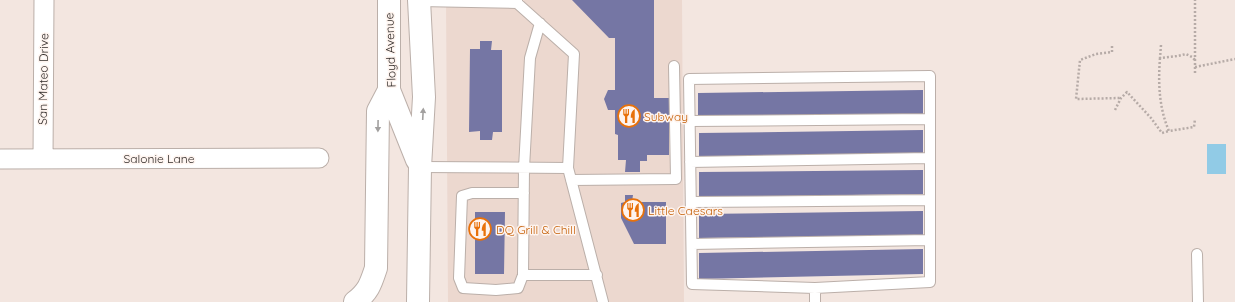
<svg xmlns="http://www.w3.org/2000/svg" width="1235" height="302" font-family="Quicksand,sans-serif">
<style>
.built{fill:#ecd8cf}
.water{fill:#91cbe6}
.building{fill:#7576a4}
.lines{fill:none;stroke-linecap:round;stroke-linejoin:round}
.lane-casing{stroke:#bbafa9;stroke-width:12}
.street-casing{stroke:#bbafa9;stroke-width:21}
.secondary-casing{stroke:#bbafa9;stroke-width:24}
.path{stroke:#b6aba7;stroke-width:2.5;stroke-dasharray:2 2;stroke-linecap:butt}
.lane{stroke:#fff;stroke-width:10}
.street{stroke:#fff;stroke-width:19}
.secondary{stroke:#fff;stroke-width:22}
.oneway{fill:#a2a09f}
.labels{text-anchor:middle;dominant-baseline:central;stroke-width:3;stroke-linejoin:round;paint-order:stroke}
.street-label{font-size:12px;fill:#302b29;stroke:#fef4ef}
.food-label{font-size:12px;fill:#c56008;stroke:#fef4ef;text-anchor:start}
</style>
<rect width="100%" height="100%" fill="#f3e6e0"/>
<path class="built" d="M 446,0 L 682,0 L 684,302 L 448,302 Z"/>
<path class="water" d="M 1207,144 L 1226,144 L 1226,174 L 1207,174 Z"/>
<path class="building" d="M 572,0 L 654,0 L 654,98 L 669,98 L 669,155 L 647,155 L 647,161 L 640,161 L 640,172 L 625,172 L 626,160 L 618,160 L 618,135 L 615,134 L 615,110 L 608,110 L 604,99 L 608,90 L 615,90 L 615,38 L 609,38 Z
M 480,41 L 492,41 L 491,50 L 502,50 L 502,132 L 493,132 L 492,140 L 480,140 L 480,131 L 469,132 L 470,49 L 480,49 Z
M 923,90 L 923,114 L 698,118 L 698,93 Z
M 923,130 L 923,155 L 699,158 L 699,133 Z
M 923,170 L 923,194 L 699,197 L 699,172 Z
M 625,195 L 633,195 L 632,202 L 666,202 L 666,244 L 634,244 L 621,218 L 621,203 L 625,202 Z
M 923,211 L 923,235 L 699,238 L 699,214 Z
M 475,212 L 505,212 L 504,274 L 475,274 Z
M 923,249 L 923,274 L 699,279 L 699,253 Z"/>
<g class="lines">
<g class="lane-casing">
<path id="lane" d="M 517,0 L 517,3 L 574,54 L 568,168
M 419,1 L 517,3
M 540,23 L 530,58 L 524,168 L 523,275 L 597,275
M 930,76 L 930,282 L 815,288 L 692,284 L 689,79 Z
M 690,121 L 930,119
M 690,162 L 930,158
M 420,167 L 568,168 L 603,302
M 571,180 L 676,179 L 674,66
M 691,202 L 930,200
M 692,244 L 930,240
M 1197,254 L 1198,302
M 523,275 L 518,288 L 496,290 L 463,288 L 459,278 L 462,196 L 472,193 L 524,193
M 815,288 L 815,302"/>
</g>
<g class="street-casing">
<path id="street" d="M 0,159 L 319,158
M 43,159 L 44,0"/>
</g>
<g class="secondary-casing">
<path id="secondary" d="M 389,0 L 389,90 L 417,160
M 355,302 C 369,291 371,283 376,268 L 378,111 L 389,90
M 418,302 L 420,167 L 424,97 L 419,0"/>
</g>
<path class="path" d="M 1161,45 L 1160,58 L 1178,56 L 1186,54 L 1192,57 L 1195,60
M 1112,46 L 1112,52 L 1096,54 L 1080,60 L 1076,99 L 1121,98
M 1160,58 C 1158,83 1159,108 1169,131 L 1194,127 L 1195,119
M 1195,67 L 1235,59
M 1195,73 L 1195,0
M 1115,110 L 1121,98 L 1127,92 L 1151,118 L 1162,133 L 1169,131"/>
<use href="#lane" class="lane"/>
<use href="#street" class="street"/>
<use href="#secondary" class="secondary"/>
</g>
<defs><path id="oneway-solid" d="M-6-.8H1V-3.2L6.5 0L1 3.2V.8H-6Z"/></defs>
<g class="oneway">
<use href="#oneway-solid" transform="translate(423 114) rotate(-87)"/>
<use href="#oneway-solid" transform="translate(378 126) rotate(91)"/>
</g>
<defs>
<g id="restaurant-ring" transform="scale(1.15)"><circle r="9.5" fill="#fef4ef" stroke="#e8710a" stroke-width="1.5"/><path d="M-5-6h1v4h1v-4h1v4h1v-4h1v5L-1.5 .5V6h-2V.5L-5-1ZM5-6V6H3V1.5H1.5Q1.5-4 5-6Z" fill="#e8710a"/></g>
</defs>
<g fill-rule="evenodd">
<use href="#restaurant-ring" x="629" y="116"/>
<use href="#restaurant-ring" x="633" y="210"/>
<use href="#restaurant-ring" x="480" y="229"/>
</g>
<g class="labels">
<g class="street-label">
<text transform="translate(390 50) rotate(-92)">Floyd Avenue</text>
<text transform="translate(43 79) rotate(-89)">San Mateo Drive</text>
<text x="159" y="158">Salonie Lane</text>
</g>
<g class="food-label">
<text x="644" y="116">Subway</text>
<text x="648" y="210">Little Caesars</text>
<text x="496" y="229">DQ Grill &amp; Chill</text>
</g>
</g>
</svg>
